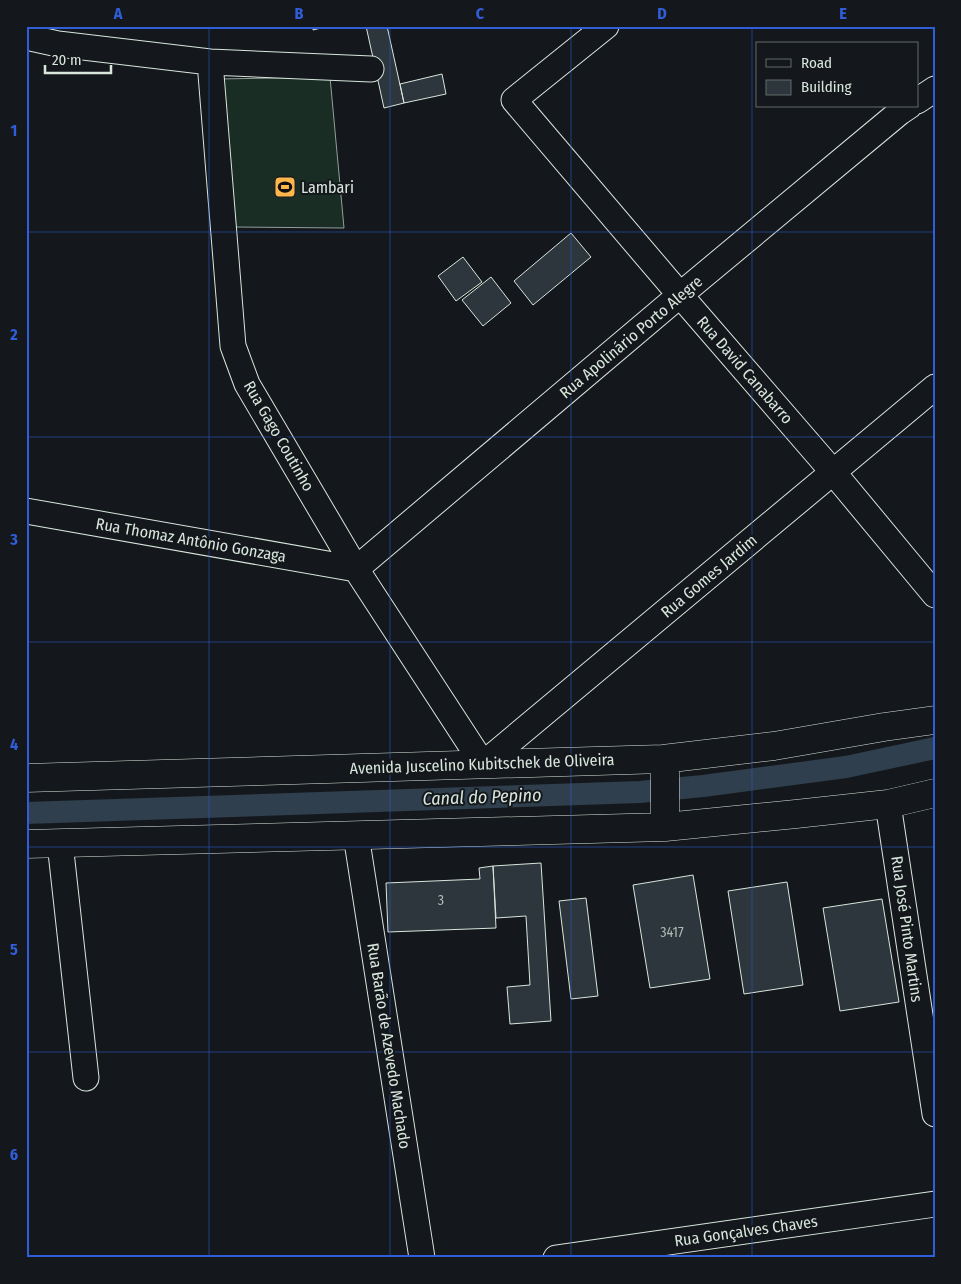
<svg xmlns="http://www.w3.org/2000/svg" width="961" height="1284" font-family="'Fira Sans Condensed',sans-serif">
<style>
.pitch{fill:#1a2d24;stroke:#939e99}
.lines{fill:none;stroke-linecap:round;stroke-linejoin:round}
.canal{stroke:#2f3f4d;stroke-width:22}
.building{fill:#2c363c;stroke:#d8e6dc}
.minor-casing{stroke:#d8e6dc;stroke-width:27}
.major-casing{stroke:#d8e6dc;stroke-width:29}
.minor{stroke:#14181c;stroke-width:25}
.major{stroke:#14181c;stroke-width:28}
.grid{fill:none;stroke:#305dd8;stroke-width:1;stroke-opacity:0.55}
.labels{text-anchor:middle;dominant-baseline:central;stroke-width:4;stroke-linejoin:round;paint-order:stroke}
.number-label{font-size:14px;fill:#adbab4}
.poi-label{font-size:16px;fill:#d8e6dc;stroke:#14181c;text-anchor:start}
.street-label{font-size:16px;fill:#d8e6dc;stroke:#14181c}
.water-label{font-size:18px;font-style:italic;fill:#d8e6dc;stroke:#14181c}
.neatline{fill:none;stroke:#305dd8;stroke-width:2}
.grid-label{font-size:16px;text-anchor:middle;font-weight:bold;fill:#305dd8}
</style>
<rect width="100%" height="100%" fill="#14181c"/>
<path class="pitch" d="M 330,77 L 344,228 L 233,227 L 219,79 Z"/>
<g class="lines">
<path class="canal" d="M 26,813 L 640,792 L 703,786 L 846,767 L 935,748"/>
</g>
<path class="building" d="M 313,26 L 329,26 L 313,30 Z
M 366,26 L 387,26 L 404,103 L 384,108 Z
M 442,74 L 446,94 L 404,103 L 400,84 Z
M 571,233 L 591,257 L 533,305 L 514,281 Z
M 463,257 L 482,282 L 456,301 L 438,276 Z
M 491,277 L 511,303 L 483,326 L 462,300 Z
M 541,863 L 551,1021 L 510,1024 L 507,987 L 530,985 L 526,916 L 496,918 L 493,866 Z
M 493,866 L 496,928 L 388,932 L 386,883 L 480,879 L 479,868 Z
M 693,875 L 710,979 L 650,988 L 633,885 Z
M 787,882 L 803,985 L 744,994 L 728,891 Z
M 586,898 L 598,996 L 571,999 L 559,901 Z
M 882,899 L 899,1002 L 840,1011 L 823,908 Z"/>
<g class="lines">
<g class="minor-casing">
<path id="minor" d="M 606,26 L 514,100 L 680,295 L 833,472 L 935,595
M 26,37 L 58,44 L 210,62 L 371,69
M 210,62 L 233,346 L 247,384 L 356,569 L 483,764 L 935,387
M 917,101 L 935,89
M 26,511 L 356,569 L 680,295 L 900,112 L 909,106
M 888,804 L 935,1114
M 356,835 L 422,1258
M 60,843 L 86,1078
M 556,1258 L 935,1204"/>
</g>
<g class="major-casing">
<path id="major" d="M 663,759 L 665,773 L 665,827
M 26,778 L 663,759 L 774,746 L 884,727 L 935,720
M 26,844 L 665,827 L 796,814 L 888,804 L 935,793"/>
</g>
<use href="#minor" class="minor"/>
<use href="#major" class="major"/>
</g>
<path class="grid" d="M 209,26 L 209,1258M 390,26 L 390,1258M 571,26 L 571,1258M 752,26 L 752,1258M 26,232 L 935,232M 26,437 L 935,437M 26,642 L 935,642M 26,847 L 935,847M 26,1052 L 935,1052"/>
<defs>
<g id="stadium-square" transform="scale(1.125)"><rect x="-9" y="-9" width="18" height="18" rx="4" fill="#ffb74d" stroke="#14181c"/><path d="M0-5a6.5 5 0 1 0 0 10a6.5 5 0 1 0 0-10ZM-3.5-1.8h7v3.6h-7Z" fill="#111"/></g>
</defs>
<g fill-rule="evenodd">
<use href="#stadium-square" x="285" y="187"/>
</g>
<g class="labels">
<g class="number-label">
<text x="441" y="900">3</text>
<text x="672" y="932">3417</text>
</g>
<g class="poi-label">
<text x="301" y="187">Lambari</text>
</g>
<g class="street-label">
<text transform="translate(631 337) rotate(-40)">Rua Apolinário Porto Alegre</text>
<text transform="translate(745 370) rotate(49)">Rua David Canabarro</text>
<text transform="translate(279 436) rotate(60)">Rua Gago Coutinho</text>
<text transform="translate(191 540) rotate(10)">Rua Thomaz Antônio Gonzaga</text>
<text transform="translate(709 576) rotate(-40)">Rua Gomes Jardim</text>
<text transform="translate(482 764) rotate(-2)">Avenida Juscelino Kubitschek de Oliveira</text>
<text transform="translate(907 929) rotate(82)">Rua José Pinto Martins</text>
<text transform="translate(389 1046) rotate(81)">Rua Barão de Azevedo Machado</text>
<text transform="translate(746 1231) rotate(-8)">Rua Gonçalves Chaves</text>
</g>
<g class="water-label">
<text transform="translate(482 797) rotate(-2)">Canal do Pepino</text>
</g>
</g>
<rect width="961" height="1284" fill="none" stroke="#14181c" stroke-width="55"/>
<rect x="756" y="42" width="162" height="65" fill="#14181c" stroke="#626a69"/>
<rect x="766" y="59" width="25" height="8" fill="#14181c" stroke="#626a69"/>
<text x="801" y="68" font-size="15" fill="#d8e6dc">Road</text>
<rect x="766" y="80" width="25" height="15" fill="#2c363c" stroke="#626a69"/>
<text x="801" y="92" font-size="15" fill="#d8e6dc">Building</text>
<path d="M45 65v8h66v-8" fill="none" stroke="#d8e6dc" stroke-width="2.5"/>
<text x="52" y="65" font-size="15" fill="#d8e6dc" stroke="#14181c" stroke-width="4" paint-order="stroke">20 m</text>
<rect x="28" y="28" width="906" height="1228" class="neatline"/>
<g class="grid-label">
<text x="118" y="19">A</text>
<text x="299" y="19">B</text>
<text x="480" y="19">C</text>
<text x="662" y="19">D</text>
<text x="843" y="19">E</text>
<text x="14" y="136">1</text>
<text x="14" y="340">2</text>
<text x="14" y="545">3</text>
<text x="14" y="750">4</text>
<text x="14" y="955">5</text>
<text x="14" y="1160">6</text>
</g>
</svg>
